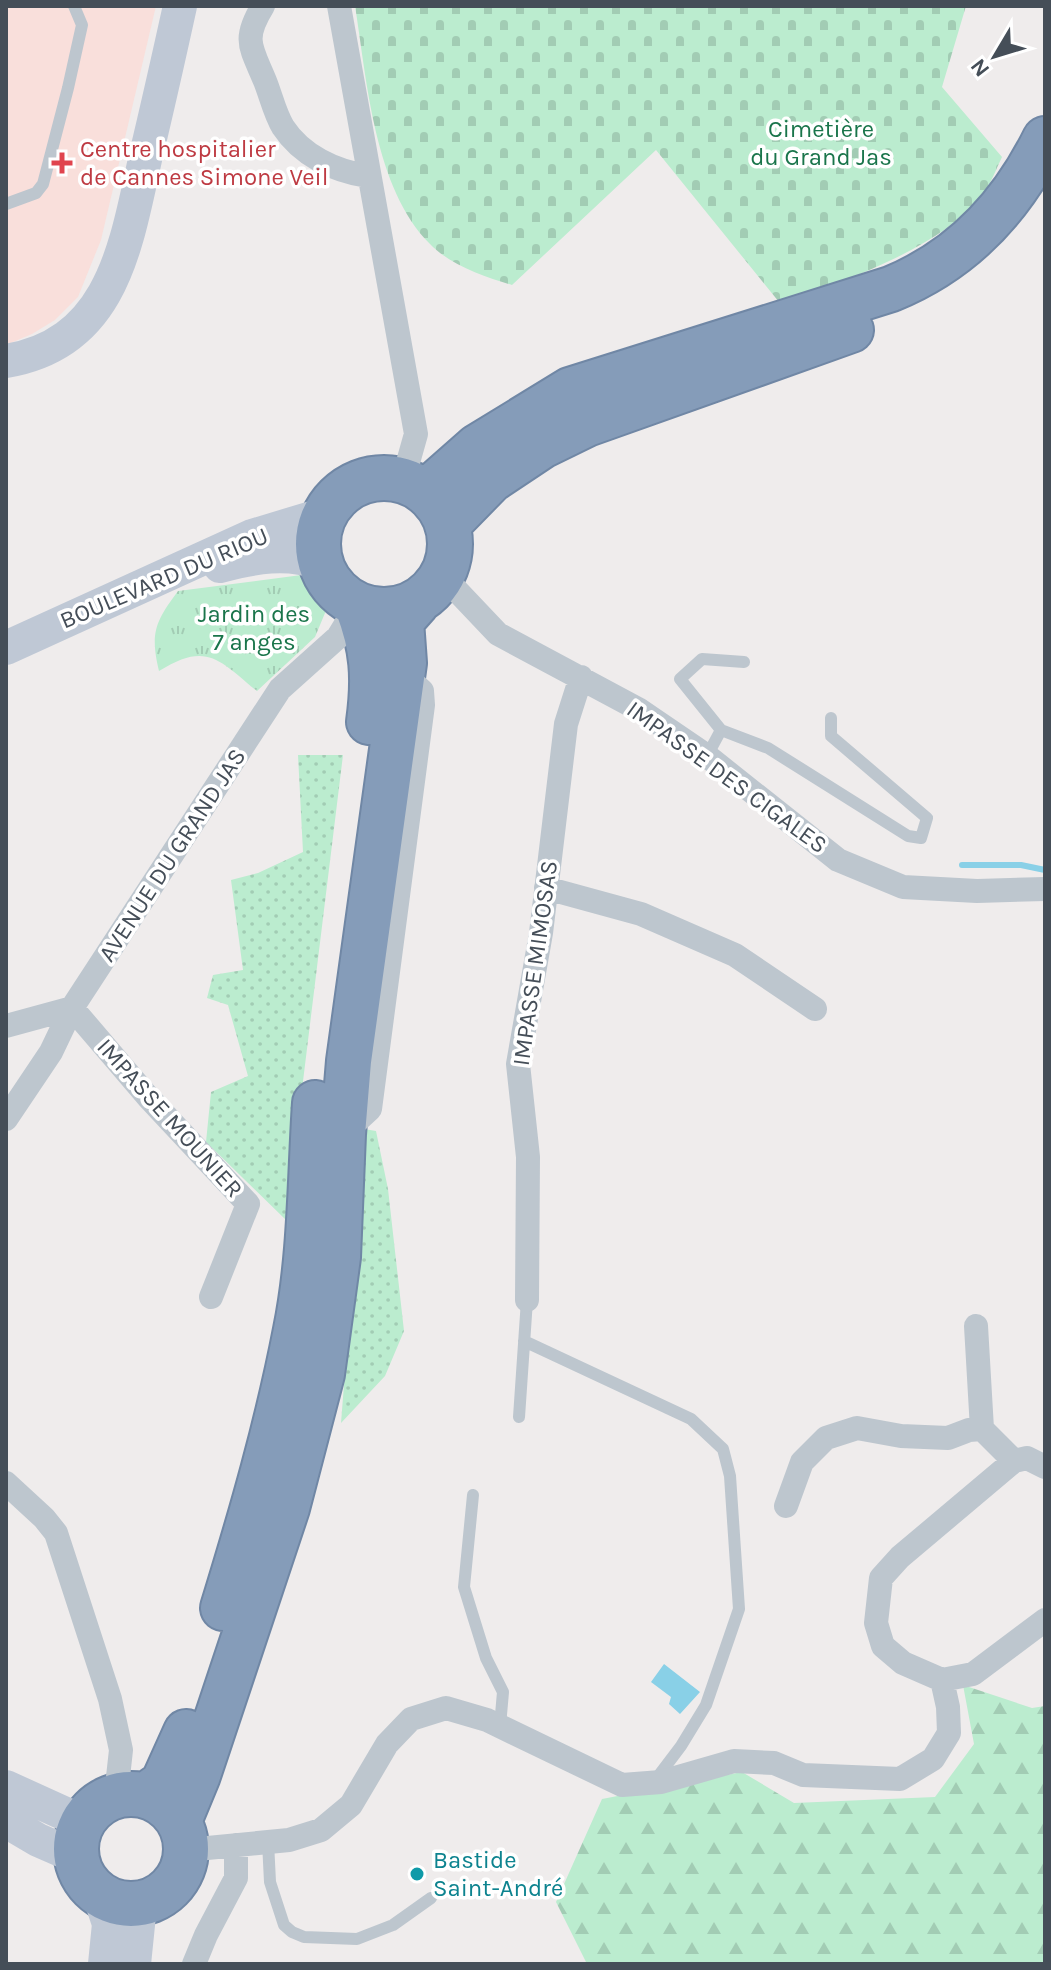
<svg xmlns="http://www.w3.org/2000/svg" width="1051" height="1970" font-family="Karla,sans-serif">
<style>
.medical{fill:#f9dfdb}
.grass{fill:url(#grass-dots)}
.forest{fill:url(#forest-firs)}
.cemetery{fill:url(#cemetery-stones)}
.park{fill:url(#park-tufts)}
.water{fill:#89d0e7}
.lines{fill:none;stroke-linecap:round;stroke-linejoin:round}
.stream{stroke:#89d0e7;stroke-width:6}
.highway-casing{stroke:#7087a5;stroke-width:48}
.lane{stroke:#bdc6ce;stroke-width:12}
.street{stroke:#bdc6ce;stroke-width:24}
.secondary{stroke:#bfc8d5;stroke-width:34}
.highway{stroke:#859cb9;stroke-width:44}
.health-dot{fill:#e0444e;stroke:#fff;stroke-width:3}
.culture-dot{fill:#0f9aa8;stroke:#fff;stroke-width:3}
.labels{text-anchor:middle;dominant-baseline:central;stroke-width:7;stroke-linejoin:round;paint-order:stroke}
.park-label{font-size:24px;fill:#1a754b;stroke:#fff}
.health-label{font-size:24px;fill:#be3a42;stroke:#fff;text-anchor:start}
.street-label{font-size:24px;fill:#454e58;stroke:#fff}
.culture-label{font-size:24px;fill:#0d838f;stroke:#fff;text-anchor:start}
</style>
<defs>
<pattern id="grass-dots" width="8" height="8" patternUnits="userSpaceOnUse" patternTransform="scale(2)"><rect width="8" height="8" fill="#bbeccf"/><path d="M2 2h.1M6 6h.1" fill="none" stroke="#a2ccb4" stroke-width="1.8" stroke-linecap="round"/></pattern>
<pattern id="forest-firs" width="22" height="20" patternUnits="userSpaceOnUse" patternTransform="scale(2)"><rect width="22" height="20" fill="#bbeccf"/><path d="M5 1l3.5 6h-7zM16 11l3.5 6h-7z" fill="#a2ccb4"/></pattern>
<pattern id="cemetery-stones" width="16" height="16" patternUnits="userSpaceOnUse" patternTransform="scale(2)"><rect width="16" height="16" fill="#bbeccf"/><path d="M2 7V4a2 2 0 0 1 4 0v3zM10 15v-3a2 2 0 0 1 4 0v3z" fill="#a2ccb4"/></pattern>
<pattern id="park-tufts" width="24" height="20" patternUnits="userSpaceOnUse" patternTransform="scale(2)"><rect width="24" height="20" fill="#bbeccf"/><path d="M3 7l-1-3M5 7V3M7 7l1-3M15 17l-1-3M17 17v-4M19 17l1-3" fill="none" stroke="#a2ccb4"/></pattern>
</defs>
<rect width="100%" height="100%" fill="#efecec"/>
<path class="medical" d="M 6,6 L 156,6 L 101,240 L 78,297 L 55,320 L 32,334 L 6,345 Z"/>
<path class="grass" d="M 298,755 L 343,755 L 286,1220 L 206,1142 L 211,1092 L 248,1076 L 228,1005 L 207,998 L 213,975 L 243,970 L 231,880 L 258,873 L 303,852 Z
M 364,1129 L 376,1131 L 388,1189 L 404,1331 L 385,1376 L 341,1423 Z"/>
<path class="forest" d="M 963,1685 L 1032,1708 L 1045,1706 L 1045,1964 L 587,1964 L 556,1902 L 602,1799 L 742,1772 L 794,1803 L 935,1797 L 974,1744 Z"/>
<path class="cemetery" d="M 355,6 L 966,6 L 942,87 L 1002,157 C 996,169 991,184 982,195 C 943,247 840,284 779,302 L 656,150 L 512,285 C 485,277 450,265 430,244 C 374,188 367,80 355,6 Z"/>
<path class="park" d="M 309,574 L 330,601 L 315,637 L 257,691 C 219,660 207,641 159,671 C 150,633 155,622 178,591 Z"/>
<path class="water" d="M 664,1664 L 700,1692 L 680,1714 L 669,1704 L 671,1697 L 651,1682 Z"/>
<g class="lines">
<path class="stream" d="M 962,865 L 1021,865 L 1045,870"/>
<g class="highway-casing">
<path id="highway" d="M318 544a66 66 0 1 1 132 0a66 66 0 1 1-132 0Z
M 426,492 L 477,447 L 570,390 L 891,289 C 962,260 1012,206 1045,139
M 448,524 L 491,480 L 542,446 L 587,424 L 851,330
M 357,606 C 373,648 375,678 369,722
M 223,1608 C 251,1517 278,1424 296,1330 C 311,1256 310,1178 315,1103
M76 1849a55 55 0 1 1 110 0a55 55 0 1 1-110 0Z
M 146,1795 L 163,1783 L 186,1732
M 179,1821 L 198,1775 L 287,1508 L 322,1374 L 338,1257 L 343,1134 L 349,1061 L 404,663 L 401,621 L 417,603"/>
</g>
<path class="lane" d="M 6,204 L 36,193 L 43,184 L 68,88 L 82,25 L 74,6
M 721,730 L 768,748 L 908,836 L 921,838 L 927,818 L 831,736 L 831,718
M 707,756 L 721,730 L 680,679 L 702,659 L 744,662
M 524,1341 L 691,1419 L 723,1449 L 730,1476 L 739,1609 L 706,1705 L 681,1746 L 656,1779
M 519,1417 L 527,1300
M 473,1495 L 464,1587 L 486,1658 L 503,1692 L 500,1726
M 268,1842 L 270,1882 L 284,1925 L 292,1932 L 304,1937 L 357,1939 L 393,1925 L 431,1898"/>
<path class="street" d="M 263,6 C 242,40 251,47 265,81 C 271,96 275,114 283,127 C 302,156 335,171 367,176
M 339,6 L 416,434 L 407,466 L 397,479
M 443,576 L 498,634 L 638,709 L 707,756 L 838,860 L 903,887 L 977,891 L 1045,889
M 546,888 L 641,914 L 735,955 L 815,1009
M 6,1026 L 72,1008 L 148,1097 L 248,1204 L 211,1297
M 6,1119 L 51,1052 L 72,1008 L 280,689 L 338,637 L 357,606
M 344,1133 L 370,1109 L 423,705 L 422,691 L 403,674
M 527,1300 L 528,1157 L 518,1064 L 541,933 L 566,724 L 581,677
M 976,1326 L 982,1429 L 1014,1461
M 1045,1467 L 1027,1458 L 1014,1461 L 900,1557 L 881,1578 L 876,1623 L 883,1646 L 903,1663 L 942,1680 L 973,1674 L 1045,1620
M 6,1483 L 44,1518 L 56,1533 L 110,1699 L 121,1750 L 116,1795
M 786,1506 L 802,1462 L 826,1438 L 857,1428 L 901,1436 L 948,1438 L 969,1430 L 982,1429
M 187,1850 L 289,1840 L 321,1830 L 351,1805 L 387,1744 L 411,1719 L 446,1708 L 487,1720 L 622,1785 L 661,1782 L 734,1761 L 774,1763 L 803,1775 L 900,1779 L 933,1759 L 949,1733 L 948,1707 L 942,1680
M 194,1964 L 206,1935 L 236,1878 L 236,1845"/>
<path class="secondary" d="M 6,361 C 114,343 126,244 146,155 C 158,105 169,56 180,6
M 220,566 C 255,557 286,551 320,563
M 6,648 L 252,536 L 325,514
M 6,1787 L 83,1822
M 6,1821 L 38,1840 L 77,1857
M 99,1893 L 109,1924 L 105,1964
M 134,1964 L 139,1915 L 151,1901"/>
<use href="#highway" class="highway"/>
</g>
<path class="health-dot" d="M58 151h8v8h8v8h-8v8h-8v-8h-8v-8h8z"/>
<circle class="culture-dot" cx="417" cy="1874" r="8"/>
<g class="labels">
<g class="park-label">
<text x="821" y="129">Cimetière<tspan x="821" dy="28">du Grand Jas</tspan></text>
<text x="254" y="614">Jardin des<tspan x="254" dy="28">7 anges</tspan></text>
</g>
<g class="health-label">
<text x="80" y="149">Centre hospitalier<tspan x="80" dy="28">de Cannes Simone Veil</tspan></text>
</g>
<g class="street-label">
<text transform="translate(164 578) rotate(-23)">BOULEVARD DU RIOU</text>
<text transform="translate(727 777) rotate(36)">IMPASSE DES CIGALES</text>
<text transform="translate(172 855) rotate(-57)">AVENUE DU GRAND JAS</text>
<text transform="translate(535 963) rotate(-82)">IMPASSE MIMOSAS</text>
<text transform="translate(170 1118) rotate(48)">IMPASSE MOUNIER</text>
</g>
<g class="culture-label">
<text x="433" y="1860">Bastide<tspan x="433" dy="28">Saint-André</tspan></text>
</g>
</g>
<rect width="1051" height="1970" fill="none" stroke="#454e58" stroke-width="16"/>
<g transform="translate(995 56) rotate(232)" stroke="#ffffff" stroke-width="6" paint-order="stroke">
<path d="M0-6L14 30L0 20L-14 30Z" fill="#454e58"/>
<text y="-12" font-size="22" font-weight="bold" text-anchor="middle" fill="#454e58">N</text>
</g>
</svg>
